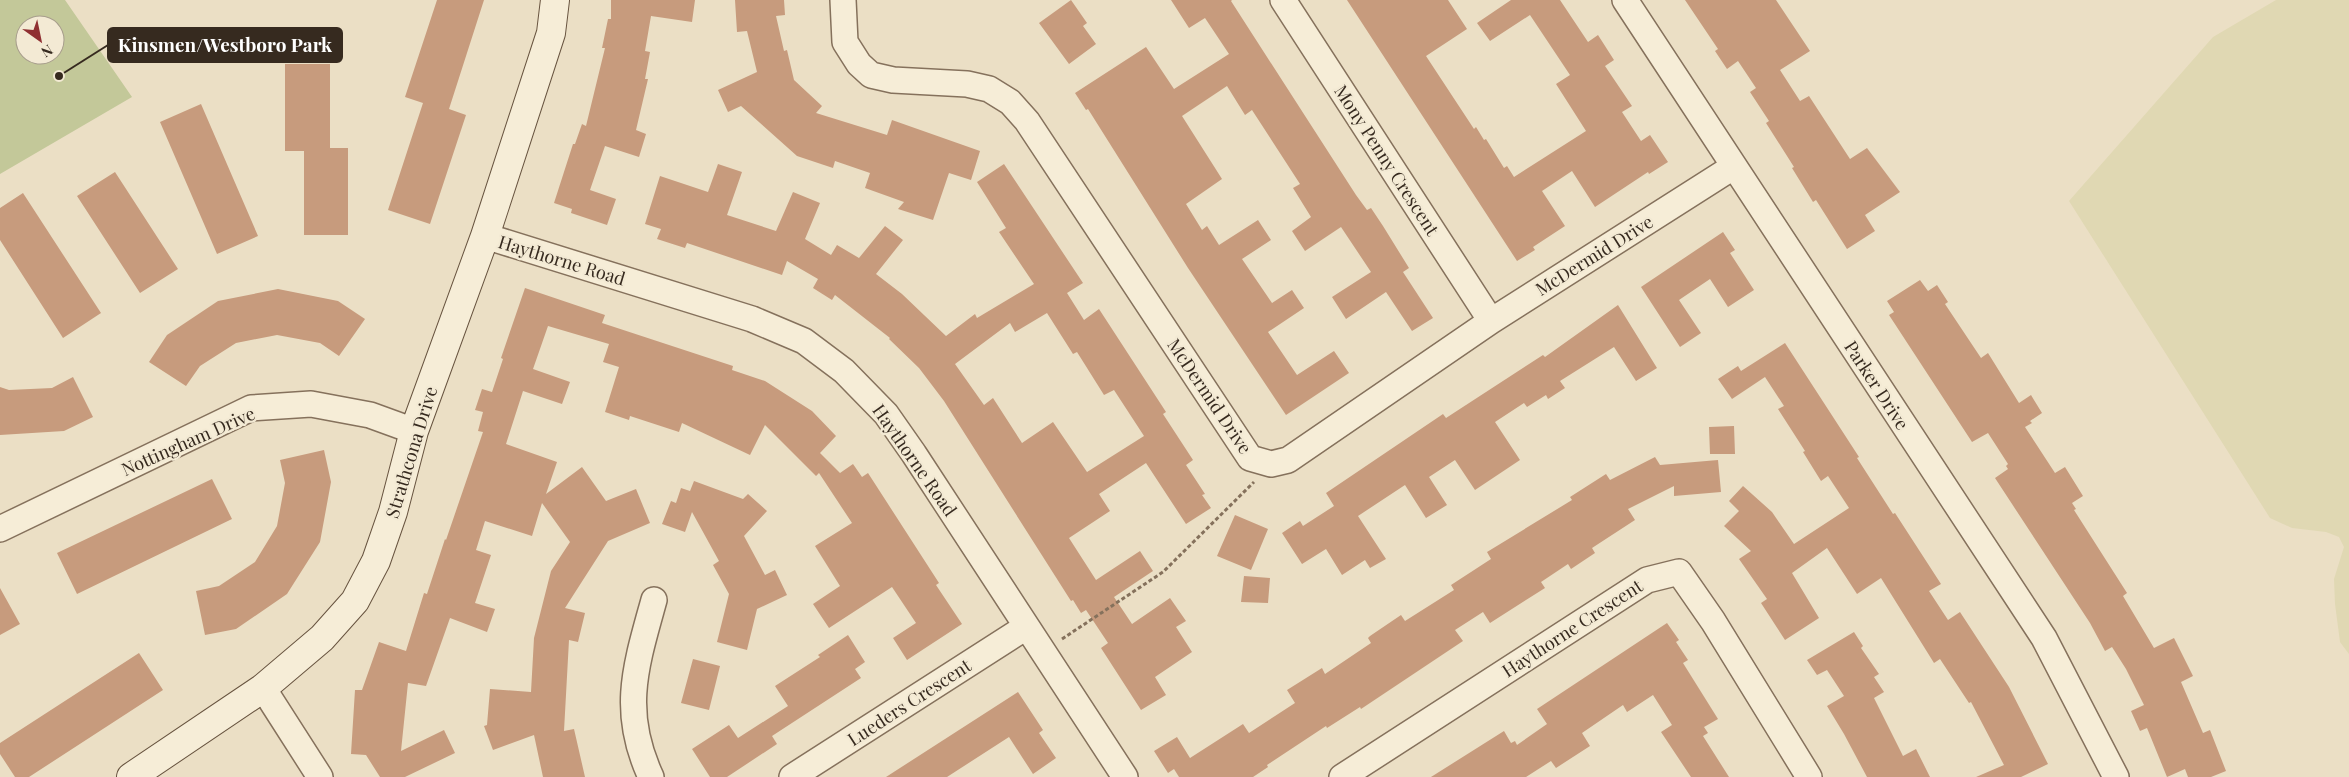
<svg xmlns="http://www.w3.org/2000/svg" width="2349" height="777" font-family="'Playfair Display',serif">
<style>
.farmland{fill:#e0d8b3}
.green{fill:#c3c899;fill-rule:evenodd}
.building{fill:#c79b7d;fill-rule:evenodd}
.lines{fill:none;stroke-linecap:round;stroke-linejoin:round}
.street-casing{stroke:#85715c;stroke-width:28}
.secondary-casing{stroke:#67533f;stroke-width:30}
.path{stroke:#85715c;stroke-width:3;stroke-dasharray:4 2.5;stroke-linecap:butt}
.street{stroke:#f6edd7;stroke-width:25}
.secondary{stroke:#f6edd7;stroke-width:28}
.labels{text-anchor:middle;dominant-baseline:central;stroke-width:4.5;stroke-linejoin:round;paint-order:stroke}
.street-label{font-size:18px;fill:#362a1f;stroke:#f3ead4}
.leader{fill:none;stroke:#362a1f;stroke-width:2}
.callout-dot{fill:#362a1f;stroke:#f3ead4;stroke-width:2}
.callout{fill:#362a1f;stroke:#362a1f;stroke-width:2}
.callout-label{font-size:19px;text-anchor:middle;font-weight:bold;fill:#fff}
</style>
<rect width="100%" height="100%" fill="#ebdfc5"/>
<path class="farmland" d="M 2276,0 L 2349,0 L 2349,654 L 2340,642 L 2335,604 L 2334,579 L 2344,547 L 2339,537 L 2326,532 L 2292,528 L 2270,518 L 2069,201 L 2213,37 Z"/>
<path class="green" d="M 0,0 L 65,0 L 132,97 L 0,174 ZM 25,25 L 55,25 L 55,55 L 25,55 Z"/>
<path class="building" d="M 437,0 L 484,0 L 449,109 L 466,115 L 430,224 L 388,210 L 423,103 L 405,97 Z
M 611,0 L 695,0 L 692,22 L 651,16 L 645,51 L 650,52 L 645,79 L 648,79 L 636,130 L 646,134 L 639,157 L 605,146 L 590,190 L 616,199 L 607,225 L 571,213 L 572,209 L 554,203 L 573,144 L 575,144 L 582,124 L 586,126 L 605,48 L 602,48 L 608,19 L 611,19 Z
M 735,0 L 784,0 L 785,15 L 776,16 L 784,51 L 787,50 L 794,80 L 822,106 L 816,113 L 887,135 L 892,120 L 980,151 L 971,180 L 949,173 L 933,220 L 898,209 L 904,202 L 865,188 L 870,173 L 835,161 L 833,168 L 797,156 L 741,106 L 728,112 L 718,90 L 757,72 L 747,31 L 737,32 Z
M 1071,0 L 1087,23 L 1083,26 L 1096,44 L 1069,64 L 1039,23 Z
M 1171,0 L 1232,0 L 1231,1 L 1356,195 L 1367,210 L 1371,208 L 1383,226 L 1409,268 L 1403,272 L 1433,318 L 1412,331 L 1386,292 L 1346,319 L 1332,297 L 1371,272 L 1341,227 L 1305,251 L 1292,231 L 1311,217 L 1293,188 L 1300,184 L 1252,110 L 1245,115 L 1227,86 L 1182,116 L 1222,179 L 1186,204 L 1202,230 L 1207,226 L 1219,245 L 1258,220 L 1271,240 L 1242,259 L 1272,303 L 1292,290 L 1304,308 L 1268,332 L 1297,375 L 1334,351 L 1349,373 L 1286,415 L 1188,268 L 1088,109 L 1086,110 L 1075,93 L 1146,47 L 1174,89 L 1229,54 L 1205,18 L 1189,28 Z
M 1347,0 L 1448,0 L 1467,29 L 1426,56 L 1474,129 L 1476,127 L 1484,140 L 1486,139 L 1504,168 L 1507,166 L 1514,177 L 1586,131 L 1556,84 L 1570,75 L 1530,15 L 1490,41 L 1477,23 L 1511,0 L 1560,0 L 1588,42 L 1598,35 L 1614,60 L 1605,66 L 1632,106 L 1622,112 L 1641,141 L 1650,135 L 1668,162 L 1649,174 L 1648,172 L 1595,207 L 1572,171 L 1542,191 L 1565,226 L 1533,247 L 1535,250 L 1517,261 Z
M 1685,0 L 1776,0 L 1810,51 L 1780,70 L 1800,101 L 1809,96 L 1850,159 L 1867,148 L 1900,192 L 1865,215 L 1875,231 L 1847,249 L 1816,200 L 1813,202 L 1792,168 L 1794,167 L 1766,123 L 1769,121 L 1750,92 L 1756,88 L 1738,61 L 1727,69 L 1715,51 L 1718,49 Z
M 285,64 L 330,64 L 330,148 L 348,148 L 348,235 L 304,235 L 304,151 L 285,151 Z
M 201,104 L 258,236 L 217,254 L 160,122 Z
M 718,164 L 742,172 L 727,215 L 776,231 L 793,192 L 820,203 L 805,239 L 831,255 L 837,245 L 859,258 L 885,226 L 903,240 L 876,274 L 902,294 L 946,336 L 975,314 L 977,318 L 1034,284 L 999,232 L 1006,228 L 977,182 L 1004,164 L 1083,283 L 1067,293 L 1084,320 L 1099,309 L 1166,412 L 1163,414 L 1193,460 L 1186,465 L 1205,494 L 1202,495 L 1211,508 L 1186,524 L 1146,463 L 1099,494 L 1110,511 L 1069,538 L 1096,580 L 1140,551 L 1153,571 L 1114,597 L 1132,624 L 1170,598 L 1186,621 L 1176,627 L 1192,652 L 1155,677 L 1166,695 L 1141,710 L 1101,648 L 1108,643 L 1086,610 L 1081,613 L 1073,600 L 1071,601 L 944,401 L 919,368 L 889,339 L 890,338 L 835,295 L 832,300 L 813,288 L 818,279 L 787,261 L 782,275 L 687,243 L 685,248 L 657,239 L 661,229 L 645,224 L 660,176 L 708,192 ZM 1047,313 L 1073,354 L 1077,352 L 1104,395 L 1114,390 L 1144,436 L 1087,472 L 1053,422 L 1022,443 L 993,398 L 984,405 L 955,364 L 1010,323 L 1015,332 Z
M 115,172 L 178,269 L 140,293 L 77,196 Z
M 23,193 L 101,313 L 63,338 L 0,240 L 0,208 Z
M 1723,232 L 1735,250 L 1730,253 L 1754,290 L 1728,307 L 1710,279 L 1679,300 L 1701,333 L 1680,347 L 1641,287 Z
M 1920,280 L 1928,291 L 1937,285 L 1948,302 L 1945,304 L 1981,358 L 1988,353 L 2019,403 L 2031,395 L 2042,413 L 2030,421 L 2032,423 L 2025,427 L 2055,473 L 2065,467 L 2083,496 L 2072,503 L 2076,509 L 2074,510 L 2127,593 L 2123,596 L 2154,648 L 2174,638 L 2193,676 L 2181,682 L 2203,733 L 2210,730 L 2226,771 L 2211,777 L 2188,777 L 2185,769 L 2167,777 L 2147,728 L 2140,731 L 2131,711 L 2144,705 L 2126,669 L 2112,647 L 2105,651 L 2090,623 L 1995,478 L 2008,469 L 2006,466 L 2008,464 L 1988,433 L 1972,442 L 1889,315 L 1894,312 L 1887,301 Z
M 525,288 L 605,315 L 602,323 L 733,366 L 732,370 L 765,381 L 812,411 L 836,436 L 820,453 L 840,473 L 853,464 L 862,477 L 868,473 L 939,583 L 936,585 L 962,624 L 907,660 L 893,638 L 916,623 L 892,587 L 829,628 L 813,604 L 840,586 L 815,546 L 852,523 L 819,473 L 816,476 L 765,425 L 750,455 L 682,423 L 679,432 L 630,416 L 629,420 L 605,412 L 619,367 L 603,362 L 609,344 L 548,326 L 533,369 L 570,382 L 562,404 L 523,391 L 506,444 L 557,462 L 546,494 L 582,467 L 606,501 L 636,489 L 650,523 L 608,541 L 565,608 L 585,613 L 578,642 L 569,640 L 564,731 L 574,729 L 585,777 L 543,777 L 534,735 L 493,750 L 484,726 L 487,725 L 490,689 L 531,692 L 534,638 L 551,571 L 570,542 L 542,503 L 532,536 L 485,521 L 476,550 L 491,555 L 475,603 L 495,609 L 487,632 L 450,618 L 426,686 L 408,683 L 401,751 L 444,730 L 455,753 L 405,777 L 380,777 L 366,755 L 351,754 L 355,690 L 362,690 L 379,642 L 406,651 L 424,593 L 427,594 L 445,539 L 446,540 L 483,432 L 478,431 L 483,412 L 475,410 L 482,389 L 492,392 L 503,359 L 501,358 Z
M 278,289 L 338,301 L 365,319 L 339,356 L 320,343 L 277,335 L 236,343 L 200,366 L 186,386 L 149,362 L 167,335 L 218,301 Z
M 1618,305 L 1657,368 L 1636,381 L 1614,347 L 1560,381 L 1565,388 L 1548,399 L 1546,395 L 1527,407 L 1524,403 L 1495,422 L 1520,460 L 1475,490 L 1455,460 L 1429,477 L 1447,505 L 1426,518 L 1405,485 L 1358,516 L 1386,559 L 1370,568 L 1365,560 L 1342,575 L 1326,549 L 1302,564 L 1282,533 L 1300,521 L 1303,526 L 1334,506 L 1326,493 L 1443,414 L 1446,418 L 1543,355 L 1545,357 Z
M 1785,343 L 1859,457 L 1857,458 L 1893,514 L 1895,513 L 1941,584 L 1929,591 L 1948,620 L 1960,612 L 2009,687 L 2048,764 L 2021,777 L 1976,777 L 2004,765 L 1971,702 L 1969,703 L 1940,659 L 1934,663 L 1881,578 L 1857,594 L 1827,548 L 1792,573 L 1819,618 L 1785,640 L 1761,603 L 1767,599 L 1739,559 L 1751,551 L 1724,526 L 1739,511 L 1729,501 L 1743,486 L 1772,512 L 1794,544 L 1849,508 L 1828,476 L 1821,481 L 1803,452 L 1805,451 L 1778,409 L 1784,406 L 1765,377 L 1732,399 L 1718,379 L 1738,366 L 1741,371 Z
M 73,377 L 93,417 L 64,431 L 0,435 L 0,387 L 9,390 L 52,388 Z
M 1734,426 L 1735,454 L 1710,454 L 1709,427 Z
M 324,450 L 331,482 L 320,542 L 287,594 L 236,629 L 205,635 L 196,591 L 219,586 L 255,562 L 277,526 L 285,483 L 280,460 Z
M 1655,457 L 1660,465 L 1718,460 L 1721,492 L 1674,496 L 1674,486 L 1628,509 L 1635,520 L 1592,548 L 1595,553 L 1571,569 L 1568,564 L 1541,582 L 1545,588 L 1490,623 L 1483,612 L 1455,630 L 1463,641 L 1361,709 L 1360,707 L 1327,728 L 1326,726 L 1267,765 L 1268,767 L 1253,777 L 1179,777 L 1174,769 L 1168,773 L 1154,751 L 1177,737 L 1190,758 L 1243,724 L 1249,733 L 1295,703 L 1287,690 L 1322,668 L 1325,674 L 1371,643 L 1368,638 L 1370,636 L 1401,615 L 1405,621 L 1454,590 L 1451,585 L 1491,559 L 1487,552 L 1572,500 L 1570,497 L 1606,474 L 1610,480 Z
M 212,479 L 232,519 L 77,594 L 57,553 Z
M 694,481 L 743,499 L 748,494 L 767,511 L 744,536 L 765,575 L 775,570 L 787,595 L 757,609 L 747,650 L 717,642 L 729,594 L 713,565 L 719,561 L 692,512 L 685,532 L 662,524 L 671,501 L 676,503 L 681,488 L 690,491 Z
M 1235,515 L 1268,529 L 1251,570 L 1217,556 Z
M 1244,576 L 1270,578 L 1268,603 L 1241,602 Z
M 0,588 L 20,624 L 0,635 Z
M 1667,623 L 1679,640 L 1676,642 L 1688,660 L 1683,663 L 1718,719 L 1704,727 L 1708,733 L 1703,736 L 1729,777 L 1691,777 L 1661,732 L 1672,725 L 1653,695 L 1627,712 L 1623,705 L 1582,733 L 1590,746 L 1556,768 L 1551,761 L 1526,777 L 1431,777 L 1504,731 L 1511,743 L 1515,741 L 1517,745 L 1547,724 L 1537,709 Z
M 1854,632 L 1863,646 L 1861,648 L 1879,674 L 1874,677 L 1884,692 L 1874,698 L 1903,756 L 1916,749 L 1930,777 L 1867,777 L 1844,734 L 1827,706 L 1844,696 L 1827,670 L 1817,675 L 1807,660 Z
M 848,635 L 865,662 L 855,669 L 861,678 L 772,736 L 777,744 L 727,777 L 710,777 L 692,749 L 729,725 L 738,738 L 788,706 L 775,686 L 820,657 L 818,655 Z
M 139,653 L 163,690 L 29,777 L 15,777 L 0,754 L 0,743 Z
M 693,659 L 720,666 L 709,710 L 681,703 Z
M 1018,692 L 1043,730 L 1039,733 L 1056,758 L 1033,774 L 1009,737 L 947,777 L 886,777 Z"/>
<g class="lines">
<g class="street-casing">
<path id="street" d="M 843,0 L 845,42 L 859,64 L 871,75 L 893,80 L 967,84 L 989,89 L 1010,102 L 1027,121 L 1250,458 L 1271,464 L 1288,460 L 1491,321 L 1733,167
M 1283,0 L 1491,321
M 1625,0 L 2044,638 L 2116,777
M 485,236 L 752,319 L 804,341 L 844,371 L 886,414 L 914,454 L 1125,777
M 0,529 L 251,408 L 311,404 L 370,415 L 414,431
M 263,688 L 320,777
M 651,777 C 620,711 636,665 654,600
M 792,777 L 1026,627
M 1342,777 L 1647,580 L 1679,572 L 1713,621 L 1809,777"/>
</g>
<g class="secondary-casing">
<path id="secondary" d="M 131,777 L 263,688 L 322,638 L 355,601 L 376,561 L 393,512 L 414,431 L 485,236 L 551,33 L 555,0"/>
</g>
<path class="path" d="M 1062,639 L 1163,572 L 1254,482"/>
<use href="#street" class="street"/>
<use href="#secondary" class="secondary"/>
</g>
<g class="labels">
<g class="street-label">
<text transform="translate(1387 160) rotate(57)">Mony Penny Crescent</text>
<text transform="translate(1594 255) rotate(-32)">McDermid Drive</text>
<text transform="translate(562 260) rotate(17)">Haythorne Road</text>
<text transform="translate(1877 385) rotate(57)">Parker Drive</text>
<text transform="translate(1210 396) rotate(56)">McDermid Drive</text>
<text transform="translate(188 441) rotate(-24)">Nottingham Drive</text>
<text transform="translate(411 452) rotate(-73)">Strathcona Drive</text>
<text transform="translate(915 460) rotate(55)">Haythorne Road</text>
<text transform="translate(1572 628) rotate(-33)">Haythorne Crescent</text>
<text transform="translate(909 702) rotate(-33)">Lueders Crescent</text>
</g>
</g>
<path class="leader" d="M59 76L108 45"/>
<circle class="callout-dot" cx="59" cy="76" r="5"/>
<rect class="callout" x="108" y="28" width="234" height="34" rx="5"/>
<g class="callout-label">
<text x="225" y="52">Kinsmen/Westboro Park</text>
</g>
<g transform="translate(40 40) rotate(147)"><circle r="24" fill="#f3ead4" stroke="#a79d8c"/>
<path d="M0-4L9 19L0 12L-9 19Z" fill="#903032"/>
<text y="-8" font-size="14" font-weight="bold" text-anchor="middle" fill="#362a1f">N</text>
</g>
</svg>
